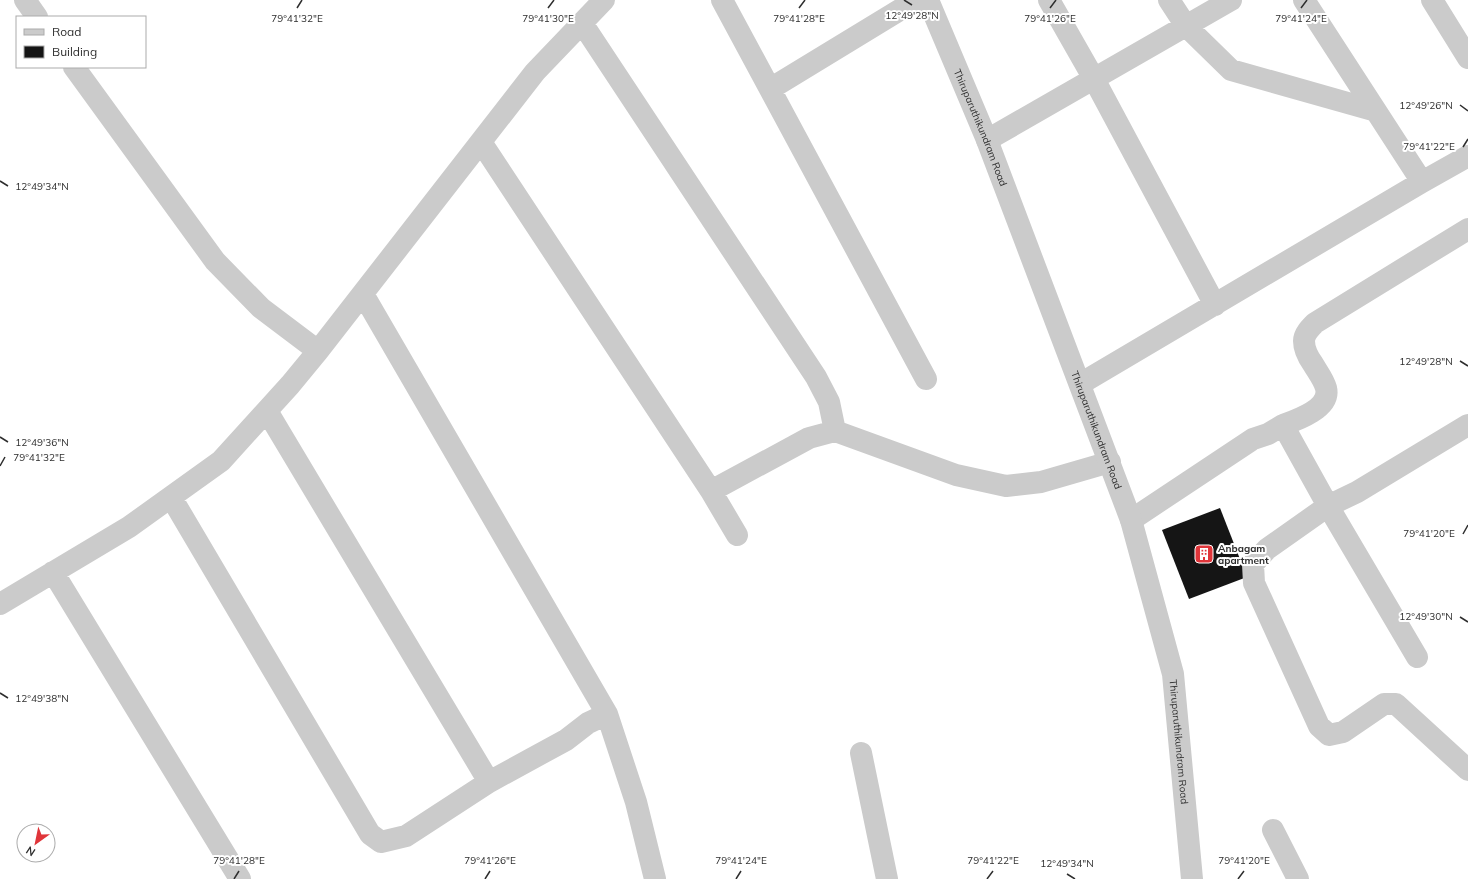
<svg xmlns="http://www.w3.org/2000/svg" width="1468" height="879" font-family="Mulish,sans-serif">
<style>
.building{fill:#151515}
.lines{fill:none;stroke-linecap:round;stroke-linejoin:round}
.minor{stroke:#cbcbcb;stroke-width:22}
.tertiary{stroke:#cbcbcb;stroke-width:22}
.ticks{fill:none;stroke:#2e2e2e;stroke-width:1.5}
.labels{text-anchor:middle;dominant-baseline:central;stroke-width:4;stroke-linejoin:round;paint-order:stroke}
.street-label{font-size:10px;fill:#2e2e2e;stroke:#fff}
.poi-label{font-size:10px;font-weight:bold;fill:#2e2e2e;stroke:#fff;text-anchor:start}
.ticks-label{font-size:10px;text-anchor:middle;fill:#2e2e2e;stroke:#fff;stroke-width:4;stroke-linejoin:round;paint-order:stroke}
</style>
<rect width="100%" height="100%" fill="#fff"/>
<path class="building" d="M 1220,508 L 1247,577 L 1189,599 L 1162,530 Z"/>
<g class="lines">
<path class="minor" d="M 25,0 L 37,17
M 722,0 L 926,379
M 1049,0 L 1094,79 L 1215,305
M 1169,0 L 1186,26 L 1231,70 L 1376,111
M 1304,0 L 1422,182
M 1432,0 L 1468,58
M 582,23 L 816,377 L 829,402 L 835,431 L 809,438 L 711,491
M 74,67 L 215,261 L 261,308 L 318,351
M 770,89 L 916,0
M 987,140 L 1231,0
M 481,142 L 711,491 L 737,535
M 1080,384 L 1422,182 L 1468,156
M 267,411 L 489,782
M 1283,425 C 1297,420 1331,408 1326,388 C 1324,380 1317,371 1313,364 C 1308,357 1304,350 1304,341 C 1304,334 1310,328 1315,323 L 1468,229
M 835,431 L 956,475 L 1006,486 L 1041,482 L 1110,462
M 171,497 L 370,834 L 381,842 L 406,836 L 489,782 L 566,740 L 588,723 L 607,714 L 363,294
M 1131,520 L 1253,439 L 1268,434 L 1283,425 L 1328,506 L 1357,492 L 1468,425
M 53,572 L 240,879
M 0,604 L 129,527 L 221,461 L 290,385 L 318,351 L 535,72 L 604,0
M 1417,657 L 1328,506 L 1267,549 L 1253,564 L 1254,583 L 1319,726 L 1329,735 L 1343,732 L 1384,704 L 1396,704 L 1468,770
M 607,714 L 636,802 L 655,879
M 861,753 L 887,879
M 1273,830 L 1298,879"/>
<path class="tertiary" id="s1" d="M 928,0 L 987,140 L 1131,520 L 1173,674 L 1192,879"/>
</g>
<path class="ticks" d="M 904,0 L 912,5M 297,8 L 302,0M 548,8 L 554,0M 799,8 L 805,0M 1050,8 L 1056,0M 1301,8 L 1307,0M 1460,105 L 1468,111M 1463,147 L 1468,139M 0,181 L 8,186M 1460,361 L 1468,366M 0,437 L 8,442M 0,466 L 5,457M 1463,534 L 1468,525M 1460,617 L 1468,622M 0,693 L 8,698M 1067,874 L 1075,879M 234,879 L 239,871M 485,879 L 490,871M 736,879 L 741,871M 987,879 L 993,871M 1238,879 L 1244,871"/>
<defs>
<g id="building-square" transform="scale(1)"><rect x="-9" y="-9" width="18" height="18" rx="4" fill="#e0353a" stroke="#fff"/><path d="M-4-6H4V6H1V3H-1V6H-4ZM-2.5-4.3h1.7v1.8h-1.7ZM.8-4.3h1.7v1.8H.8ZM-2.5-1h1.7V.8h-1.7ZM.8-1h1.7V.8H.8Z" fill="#fff"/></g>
</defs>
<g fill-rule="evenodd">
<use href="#building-square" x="1204" y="554"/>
</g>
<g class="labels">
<g class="street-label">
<text stroke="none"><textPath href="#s1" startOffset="138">Thiruparuthikundram Road</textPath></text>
<text stroke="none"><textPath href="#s1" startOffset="462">Thiruparuthikundram Road</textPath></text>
<text stroke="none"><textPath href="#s1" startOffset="786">Thiruparuthikundram Road</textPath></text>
</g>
<g class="poi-label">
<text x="1218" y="548">Anbagam<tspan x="1218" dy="12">apartment</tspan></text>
</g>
</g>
<g class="ticks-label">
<text x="912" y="19">12°49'28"N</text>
<text x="297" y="22">79°41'32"E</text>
<text x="548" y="22">79°41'30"E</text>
<text x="799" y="22">79°41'28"E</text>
<text x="1050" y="22">79°41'26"E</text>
<text x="1301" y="22">79°41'24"E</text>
<text x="1426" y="109">12°49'26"N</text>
<text x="1429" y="150">79°41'22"E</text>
<text x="42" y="190">12°49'34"N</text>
<text x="1426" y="365">12°49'28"N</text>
<text x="42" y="446">12°49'36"N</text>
<text x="39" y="461">79°41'32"E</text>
<text x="1429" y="537">79°41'20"E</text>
<text x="1426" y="620">12°49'30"N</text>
<text x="42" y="702">12°49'38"N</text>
<text x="239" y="864">79°41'28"E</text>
<text x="490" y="864">79°41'26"E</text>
<text x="741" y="864">79°41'24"E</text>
<text x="993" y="864">79°41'22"E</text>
<text x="1244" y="864">79°41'20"E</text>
<text x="1067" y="867">12°49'34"N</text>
</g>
<rect x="16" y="16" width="130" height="52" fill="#ffffff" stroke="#ababab"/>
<rect x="24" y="29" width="20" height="6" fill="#cbcbcb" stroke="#ababab"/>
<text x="52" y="36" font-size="12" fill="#2e2e2e">Road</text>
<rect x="24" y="46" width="20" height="12" fill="#151515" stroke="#ababab"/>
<text x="52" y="56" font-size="12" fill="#2e2e2e">Building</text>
<g transform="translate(36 843) rotate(213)"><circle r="19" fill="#ffffff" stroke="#ababab"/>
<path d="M0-3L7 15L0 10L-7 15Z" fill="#e0353a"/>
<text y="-6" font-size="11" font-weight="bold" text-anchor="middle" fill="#2e2e2e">N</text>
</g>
</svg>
